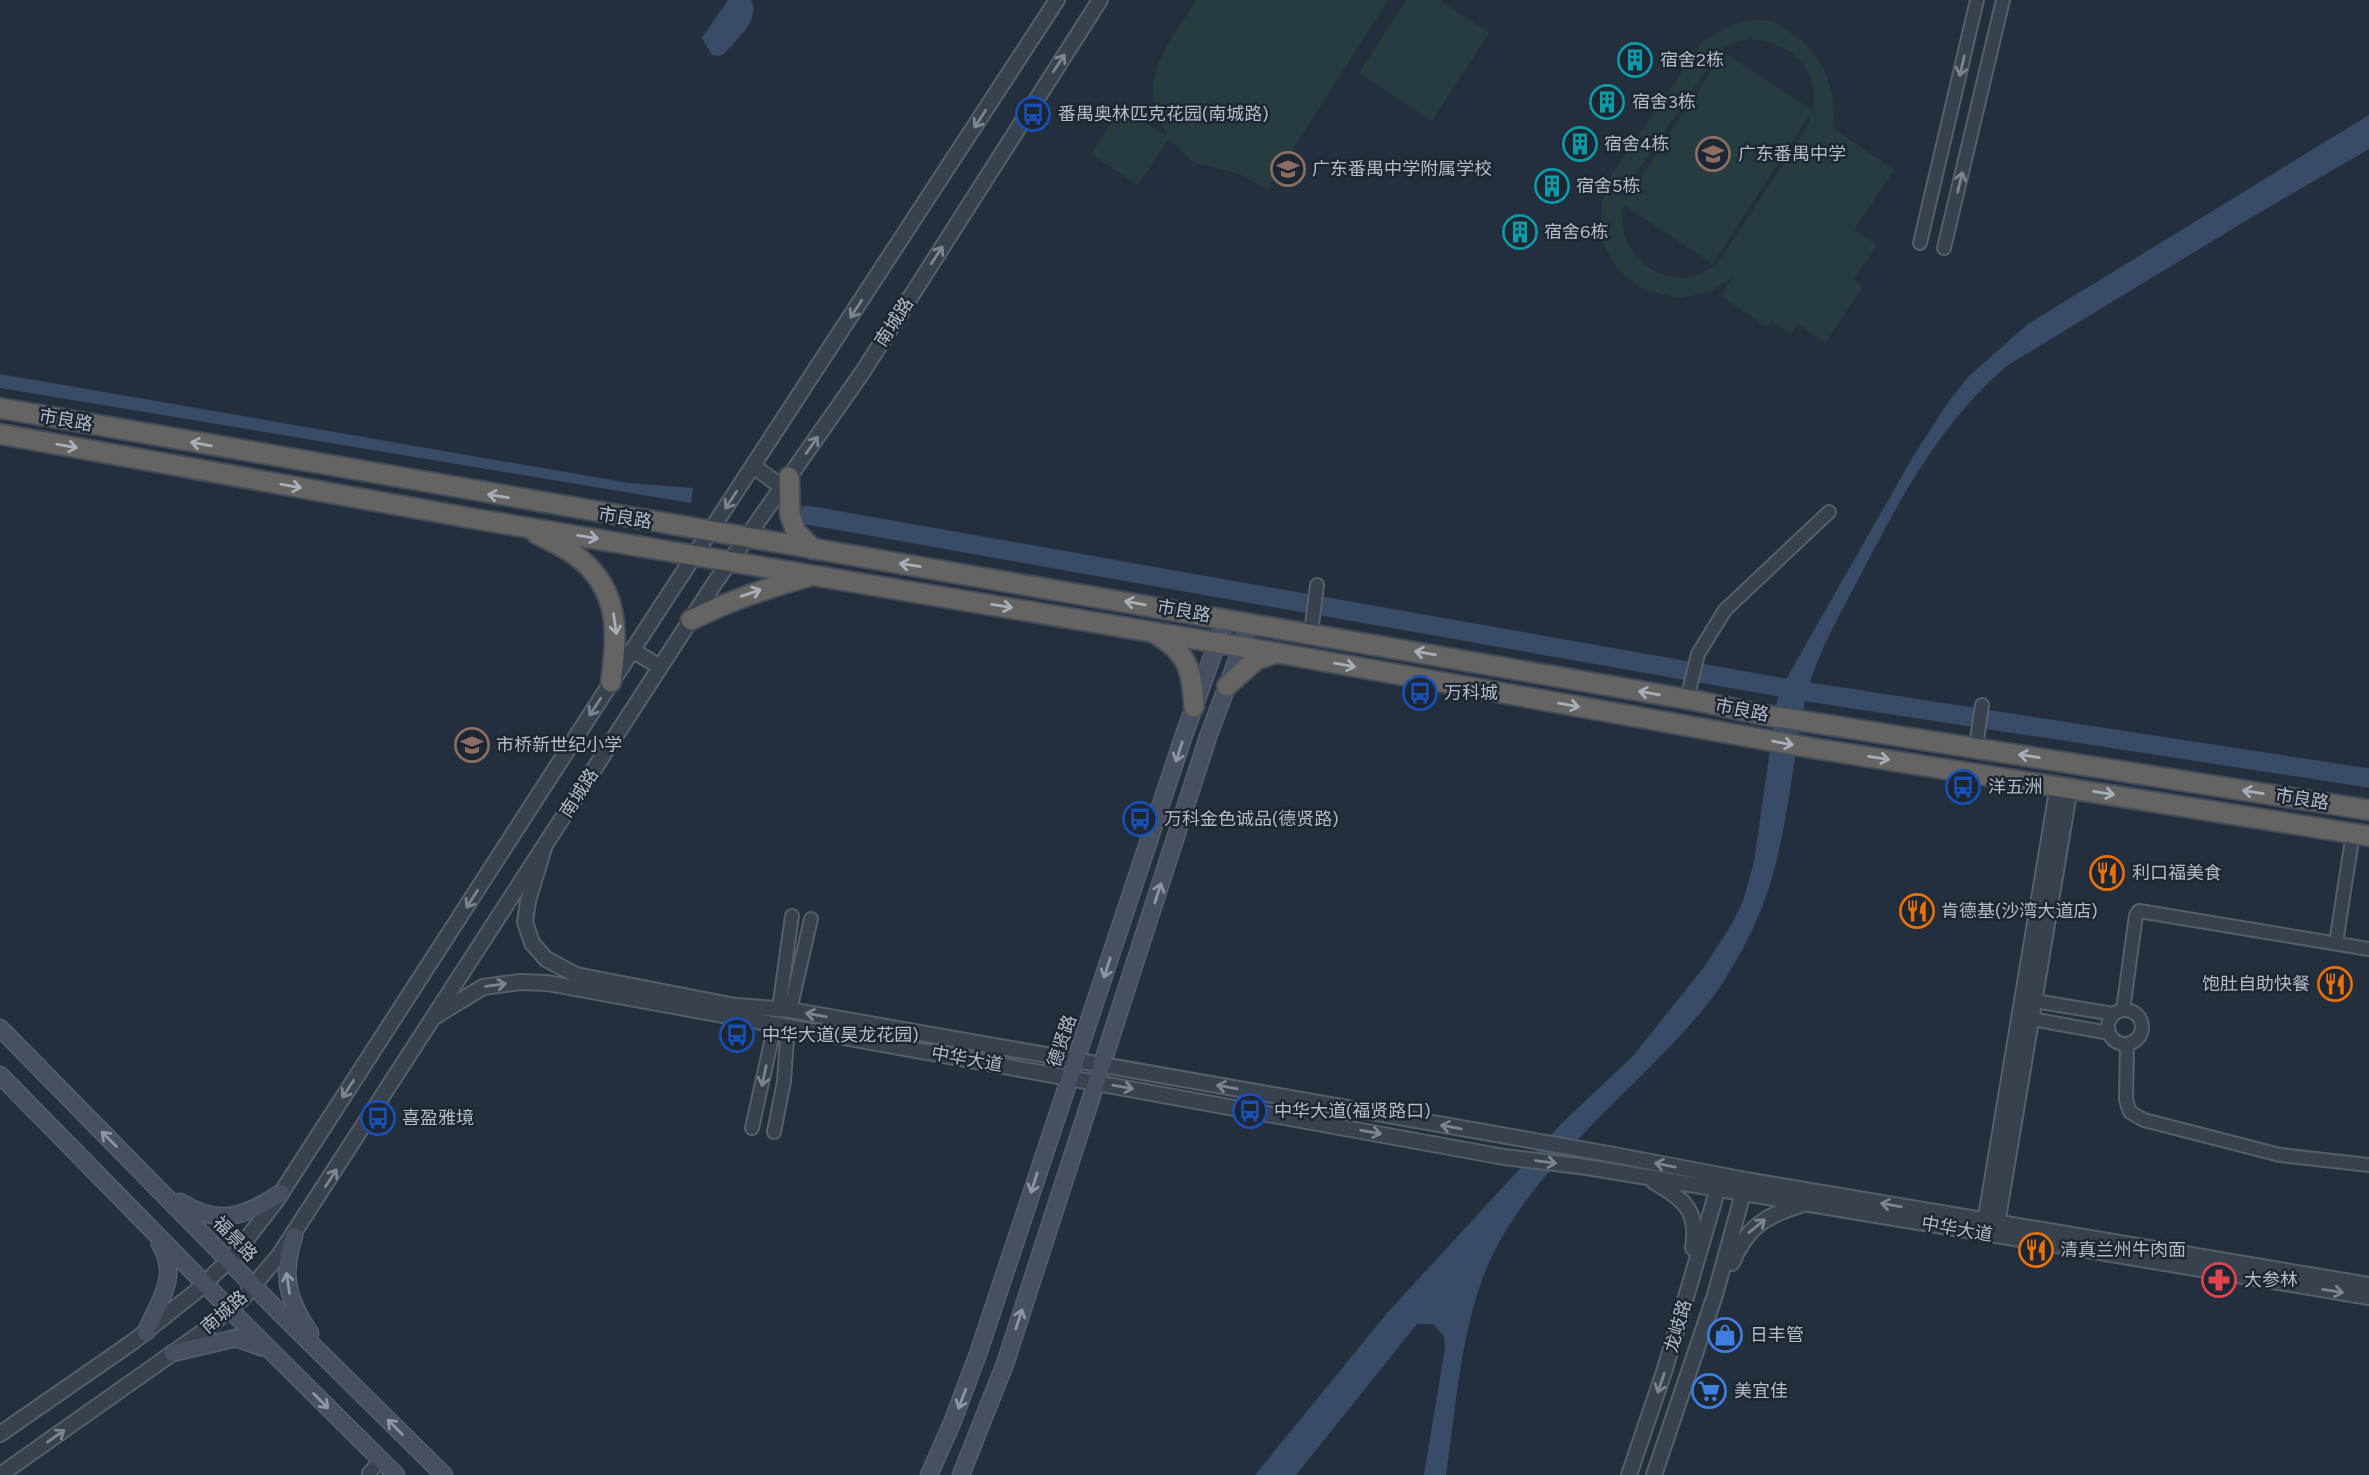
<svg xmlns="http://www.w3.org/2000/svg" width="2369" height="1475" font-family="Figtree,'Noto Sans SC',sans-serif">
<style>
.green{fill:#263c3f;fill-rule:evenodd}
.water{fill:#394c67}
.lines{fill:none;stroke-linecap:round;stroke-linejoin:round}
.river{stroke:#394c67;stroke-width:19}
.minor-casing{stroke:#565f6c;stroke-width:16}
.tertiary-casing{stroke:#565f6c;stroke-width:18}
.secondary-casing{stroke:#565f6c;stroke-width:19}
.trunk-casing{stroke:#434c59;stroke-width:23}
.minor{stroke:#38414e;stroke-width:12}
.tertiary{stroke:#38414e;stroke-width:14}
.secondary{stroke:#465061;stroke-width:16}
.trunk{stroke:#656462;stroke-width:19}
.oneway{stroke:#7c8592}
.oneway2{stroke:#a8afba}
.oneway3{stroke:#8e96a5}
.labels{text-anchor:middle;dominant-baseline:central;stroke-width:5;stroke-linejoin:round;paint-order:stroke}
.poi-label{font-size:18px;fill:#b4bcc9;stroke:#1d2633;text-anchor:start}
.street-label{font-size:18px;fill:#b4bcc9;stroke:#1d2633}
</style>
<rect width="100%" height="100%" fill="#242f3e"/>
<path class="green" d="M 1197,0 L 1388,0 L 1267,190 L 1239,174 L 1193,162 L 1169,139 L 1138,185 L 1091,154 L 1121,108 L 1168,137 C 1164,129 1159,121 1156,112 C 1142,71 1176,32 1197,0 Z
M 1406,0 L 1439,0 L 1489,33 L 1432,121 L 1359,73 Z
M 1753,20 C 1759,21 1768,20 1774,22 C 1779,24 1784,28 1788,31 C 1823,52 1837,88 1833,128 L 1894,170 L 1854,230 L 1877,245 L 1854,279 L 1863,286 L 1825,343 L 1798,324 L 1791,334 L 1771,321 L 1767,327 L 1721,296 L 1733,277 L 1709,293 L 1676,298 L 1643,289 L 1619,271 L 1601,241 L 1602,203 L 1612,174 L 1703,41 L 1730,25 ZM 1751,39 C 1788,42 1823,69 1812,110 L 1723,52 L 1624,203 L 1630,182 L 1720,50 L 1735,42 ZM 1809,116 L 1809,122 L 1800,138 L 1721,258 C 1717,261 1714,266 1709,269 C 1667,298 1611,251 1624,205 L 1713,264 Z"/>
<path class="water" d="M 728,0 L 751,0 C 761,19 737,39 725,53 L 720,56 L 712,55 L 702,38 Z
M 2369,115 L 2369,149 L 2252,217 L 2008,365 C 1940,422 1899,501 1859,578 C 1838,618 1815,657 1805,701 C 1789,776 1787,856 1754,926 C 1739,958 1719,992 1696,1018 C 1630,1094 1542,1160 1495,1250 C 1461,1316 1457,1403 1446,1475 L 1424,1475 L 1445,1348 L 1444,1336 L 1433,1324 L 1417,1324 L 1296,1475 L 1255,1475 L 1388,1312 L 1562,1123 L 1633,1056 L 1704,967 L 1733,922 L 1743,901 L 1754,862 L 1777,701 L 1781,688 L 1914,455 L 1949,401 L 1969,376 L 2028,324 Z
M 0,374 L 629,483 L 693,488 L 691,503 L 0,388 Z"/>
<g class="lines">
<path class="river" d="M 807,515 L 1796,690 L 2369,778"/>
<g class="minor-casing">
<path id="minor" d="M 1920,243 L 1977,0
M 1944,248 L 2003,0
M 1311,633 L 1317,585
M 1687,699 L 1698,654 L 1725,610 L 1829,512
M 1976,747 L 1982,705
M 2336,943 L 2353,833
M 2035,1001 L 2113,1014
M 779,1008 L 792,916
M2108 1027a17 17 0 1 1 34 0a17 17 0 1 1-34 0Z
M 790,1010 L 811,919
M 2123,1010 L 2136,915 L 2139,911 L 2369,949
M 2032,1019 L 2109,1033
M 2127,1045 L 2126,1100 L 2130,1112 L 2144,1120 L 2280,1155 L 2369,1165
M 752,1128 L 775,1024
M 774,1132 L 784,1081 L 788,1026
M 370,1475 L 369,1473 L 381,1460"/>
</g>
<g class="tertiary-casing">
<path id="tertiary" d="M 753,466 L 782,487
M 632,650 L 660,667
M 544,848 L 528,901 L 525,922 L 532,943 L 546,959 L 576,975 L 736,1006 L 790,1010 L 1609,1154 L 1746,1180 L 2369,1285
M 436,1016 L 483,987 L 520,982 L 547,983 L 1504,1157 L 1587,1167 L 2369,1297
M 1654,1182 C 1684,1199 1699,1211 1693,1248
M 1984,1229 L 2058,785
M 1996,1230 L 2070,787
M 1732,1263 C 1746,1228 1766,1215 1801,1205
M 0,1434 L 134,1341 L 199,1289 L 235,1254 L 276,1201 L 596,706 L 1057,0
M 0,1475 L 201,1333 L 243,1298 L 280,1254 L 714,584 L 862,373 L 1100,0
M 1629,1475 L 1665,1369 L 1720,1181
M 1654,1475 L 1715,1295 L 1745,1186"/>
</g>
<g class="secondary-casing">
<path id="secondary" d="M 0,1028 L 281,1314 L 444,1475
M 0,1075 L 258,1338 L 396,1475
M 180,1202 C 221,1227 244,1216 281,1193
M 294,1236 C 281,1275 287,1299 310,1333
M 146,1332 C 159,1301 180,1276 160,1244
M 173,1353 L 236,1338 L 261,1347
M 929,1475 L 952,1423 L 978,1354 L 1184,735 L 1226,618
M 961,1475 L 1005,1364 L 1209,734 L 1242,647 L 1249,622"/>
</g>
<g class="trunk-casing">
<path id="trunk" d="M 0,408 C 566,509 1132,601 1698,701 L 1764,715 L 2369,810
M 0,434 L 476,519 L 1278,653 L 1812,748 L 2369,836
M 789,477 L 790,515 L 796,532 L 813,549
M 537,534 C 549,540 563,546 575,555 C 620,588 618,632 611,682
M 691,620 C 729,601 766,588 807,577
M 1156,634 C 1189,654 1192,671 1194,707
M 1227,686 L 1256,660 L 1276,653"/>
</g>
<use href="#minor" class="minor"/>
<use href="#tertiary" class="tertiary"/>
<use href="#secondary" class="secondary"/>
<use href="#trunk" class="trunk"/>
</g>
<defs><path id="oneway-shaft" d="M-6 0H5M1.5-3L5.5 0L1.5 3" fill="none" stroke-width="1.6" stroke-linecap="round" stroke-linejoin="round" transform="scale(1.75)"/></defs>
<g class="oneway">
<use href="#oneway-shaft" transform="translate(1059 63) rotate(-57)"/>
<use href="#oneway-shaft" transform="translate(1962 66) rotate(103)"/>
<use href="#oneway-shaft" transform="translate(980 119) rotate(123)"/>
<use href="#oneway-shaft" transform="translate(1960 182) rotate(-77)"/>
<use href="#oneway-shaft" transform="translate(937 255) rotate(-57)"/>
<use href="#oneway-shaft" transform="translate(856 309) rotate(123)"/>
<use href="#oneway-shaft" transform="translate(812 445) rotate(-55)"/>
<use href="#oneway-shaft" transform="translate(731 500) rotate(123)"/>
<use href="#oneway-shaft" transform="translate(595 707) rotate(123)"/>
<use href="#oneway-shaft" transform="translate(472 899) rotate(123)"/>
<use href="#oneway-shaft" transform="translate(496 985) rotate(-8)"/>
<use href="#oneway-shaft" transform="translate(816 1015) rotate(-170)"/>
<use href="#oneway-shaft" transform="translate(764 1076) rotate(102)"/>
<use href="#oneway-shaft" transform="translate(1123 1087) rotate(10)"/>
<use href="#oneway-shaft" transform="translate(1227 1087) rotate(-170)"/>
<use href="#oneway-shaft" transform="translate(348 1089) rotate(123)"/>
<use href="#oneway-shaft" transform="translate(1451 1127) rotate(-170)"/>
<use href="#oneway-shaft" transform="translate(1371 1132) rotate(10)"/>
<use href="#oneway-shaft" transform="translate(1546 1162) rotate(7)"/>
<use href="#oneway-shaft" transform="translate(1665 1165) rotate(-169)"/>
<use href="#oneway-shaft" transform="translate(331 1178) rotate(-57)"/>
<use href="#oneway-shaft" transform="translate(1891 1205) rotate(-170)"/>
<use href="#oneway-shaft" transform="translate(1757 1226) rotate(-39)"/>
<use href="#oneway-shaft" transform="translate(2333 1291) rotate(9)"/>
<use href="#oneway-shaft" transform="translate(1661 1383) rotate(109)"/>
<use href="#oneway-shaft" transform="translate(56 1436) rotate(-35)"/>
</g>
<g class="oneway2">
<use href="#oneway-shaft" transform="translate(201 444) rotate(-170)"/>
<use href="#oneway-shaft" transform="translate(67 446) rotate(10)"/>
<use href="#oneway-shaft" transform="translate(291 486) rotate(10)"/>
<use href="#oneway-shaft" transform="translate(498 496) rotate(-171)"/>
<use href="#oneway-shaft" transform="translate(588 537) rotate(9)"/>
<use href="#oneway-shaft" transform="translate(910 565) rotate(-171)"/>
<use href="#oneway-shaft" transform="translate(751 593) rotate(-19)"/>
<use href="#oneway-shaft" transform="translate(1135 603) rotate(-170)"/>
<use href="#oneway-shaft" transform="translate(1002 606) rotate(9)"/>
<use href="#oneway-shaft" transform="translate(615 624) rotate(82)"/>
<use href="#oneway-shaft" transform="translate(1425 653) rotate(-170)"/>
<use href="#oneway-shaft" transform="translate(1345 665) rotate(10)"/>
<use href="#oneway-shaft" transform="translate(1649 693) rotate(-170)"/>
<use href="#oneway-shaft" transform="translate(1569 705) rotate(10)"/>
<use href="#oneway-shaft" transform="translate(1783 743) rotate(10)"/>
<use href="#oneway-shaft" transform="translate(2029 756) rotate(-171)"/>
<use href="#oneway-shaft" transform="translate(1879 758) rotate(9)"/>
<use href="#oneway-shaft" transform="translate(2253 792) rotate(-171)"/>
<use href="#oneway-shaft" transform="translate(2104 793) rotate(9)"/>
</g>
<g class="oneway3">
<use href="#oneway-shaft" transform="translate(1179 752) rotate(108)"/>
<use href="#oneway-shaft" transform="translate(1158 893) rotate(-72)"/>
<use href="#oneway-shaft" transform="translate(1107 968) rotate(108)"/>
<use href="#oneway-shaft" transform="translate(109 1139) rotate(-135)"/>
<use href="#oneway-shaft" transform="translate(1034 1183) rotate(108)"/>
<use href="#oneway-shaft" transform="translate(288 1283) rotate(-98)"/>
<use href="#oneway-shaft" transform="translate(1019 1319) rotate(-72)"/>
<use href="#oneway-shaft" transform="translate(962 1399) rotate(111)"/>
<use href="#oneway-shaft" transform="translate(321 1401) rotate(45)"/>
<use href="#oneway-shaft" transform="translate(395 1427) rotate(-135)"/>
</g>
<defs>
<g id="building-ring" transform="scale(1.75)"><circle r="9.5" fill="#1d2633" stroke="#0f9aa8" stroke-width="1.5"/><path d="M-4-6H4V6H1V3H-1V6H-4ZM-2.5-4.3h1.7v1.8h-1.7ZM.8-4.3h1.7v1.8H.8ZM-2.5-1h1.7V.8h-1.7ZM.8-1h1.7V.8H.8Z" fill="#0f9aa8"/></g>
<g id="bus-ring" transform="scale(1.75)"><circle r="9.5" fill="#1d2633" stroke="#1a4fb4" stroke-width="1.5"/><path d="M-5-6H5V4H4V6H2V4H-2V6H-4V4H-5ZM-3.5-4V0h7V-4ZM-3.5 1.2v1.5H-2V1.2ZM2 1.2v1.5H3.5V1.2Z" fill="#1a4fb4"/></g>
<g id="school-ring" transform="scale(1.75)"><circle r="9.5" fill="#1d2633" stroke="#8d6e63" stroke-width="1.5"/><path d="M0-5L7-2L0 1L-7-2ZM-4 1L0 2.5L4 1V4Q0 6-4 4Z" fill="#8d6e63"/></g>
<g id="restaurant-ring" transform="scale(1.75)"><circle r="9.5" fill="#1d2633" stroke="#e8710a" stroke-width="1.5"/><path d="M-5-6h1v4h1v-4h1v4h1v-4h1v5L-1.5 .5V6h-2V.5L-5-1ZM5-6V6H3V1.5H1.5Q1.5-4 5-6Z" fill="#e8710a"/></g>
<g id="pharmacy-ring" transform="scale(1.75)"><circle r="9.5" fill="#1d2633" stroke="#e0444e" stroke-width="1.5"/><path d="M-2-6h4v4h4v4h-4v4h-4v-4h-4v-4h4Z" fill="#e0444e"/></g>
<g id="shop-ring" transform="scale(1.75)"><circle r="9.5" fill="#1d2633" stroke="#3f7fe0" stroke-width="1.5"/><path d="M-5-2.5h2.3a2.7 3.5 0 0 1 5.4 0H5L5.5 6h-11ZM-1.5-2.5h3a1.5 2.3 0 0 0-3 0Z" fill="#3f7fe0"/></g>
<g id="supermarket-ring" transform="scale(1.75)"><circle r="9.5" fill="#1d2633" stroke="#3f7fe0" stroke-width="1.5"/><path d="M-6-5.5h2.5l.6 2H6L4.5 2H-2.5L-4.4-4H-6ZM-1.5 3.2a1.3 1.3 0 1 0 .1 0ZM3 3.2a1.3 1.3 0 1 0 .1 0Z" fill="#3f7fe0"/></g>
</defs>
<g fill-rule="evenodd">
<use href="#building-ring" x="1635" y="60"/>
<use href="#building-ring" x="1607" y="102"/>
<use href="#bus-ring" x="1033" y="114"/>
<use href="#building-ring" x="1580" y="144"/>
<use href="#school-ring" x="1713" y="154"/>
<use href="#school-ring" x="1288" y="169"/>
<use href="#building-ring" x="1552" y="186"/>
<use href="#building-ring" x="1520" y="232"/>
<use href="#bus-ring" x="1420" y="693"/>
<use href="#school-ring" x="472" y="745"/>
<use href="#bus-ring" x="1963" y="787"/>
<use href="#bus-ring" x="1140" y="819"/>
<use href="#restaurant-ring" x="2107" y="873"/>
<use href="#restaurant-ring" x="1917" y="911"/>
<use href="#restaurant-ring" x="2335" y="984"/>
<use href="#bus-ring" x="737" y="1035"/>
<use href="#bus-ring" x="1250" y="1111"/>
<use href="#bus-ring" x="378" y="1118"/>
<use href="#restaurant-ring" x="2036" y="1250"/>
<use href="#pharmacy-ring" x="2219" y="1280"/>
<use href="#shop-ring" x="1725" y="1335"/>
<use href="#supermarket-ring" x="1709" y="1391"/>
</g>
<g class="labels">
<g class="poi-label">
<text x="1660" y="60">宿舍2栋</text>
<text x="1632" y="102">宿舍3栋</text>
<text x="1058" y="114">番禺奥林匹克花园(南城路)</text>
<text x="1604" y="144">宿舍4栋</text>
<text x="1738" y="154">广东番禺中学</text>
<text x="1312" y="169">广东番禺中学附属学校</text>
<text x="1576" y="186">宿舍5栋</text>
<text x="1544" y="232">宿舍6栋</text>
<text x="1444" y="693">万科城</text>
<text x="496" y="745">市桥新世纪小学</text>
<text x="1988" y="787">洋五洲</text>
<text x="1164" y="819">万科金色诚品(德贤路)</text>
<text x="2132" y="873">利口福美食</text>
<text x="1941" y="911">肯德基(沙湾大道店)</text>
<text x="2310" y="984" text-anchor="end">饱肚自助快餐</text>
<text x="762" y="1035">中华大道(昊龙花园)</text>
<text x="1274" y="1111">中华大道(福贤路口)</text>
<text x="402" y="1118">喜盈雅境</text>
<text x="2060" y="1250">清真兰州牛肉面</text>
<text x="2244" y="1280">大参林</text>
<text x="1750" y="1335">日丰管</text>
<text x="1734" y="1391">美宜佳</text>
</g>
<g class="street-label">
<text transform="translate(894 322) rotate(-57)">南城路</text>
<text transform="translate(66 420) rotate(10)">市良路</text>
<text transform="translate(625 518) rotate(9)">市良路</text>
<text transform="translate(1184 611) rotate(10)">市良路</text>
<text transform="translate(1742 710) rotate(11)">市良路</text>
<text transform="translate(579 793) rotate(-57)">南城路</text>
<text transform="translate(2302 799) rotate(9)">市良路</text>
<text transform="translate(1062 1041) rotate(-71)">德贤路</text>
<text transform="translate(967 1059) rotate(10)">中华大道</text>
<text transform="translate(1957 1229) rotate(10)">中华大道</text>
<text transform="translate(235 1239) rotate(46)">福景路</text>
<text transform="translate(224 1312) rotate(-41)">南城路</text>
<text transform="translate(1678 1326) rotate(-74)">龙岐路</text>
</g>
</g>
</svg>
